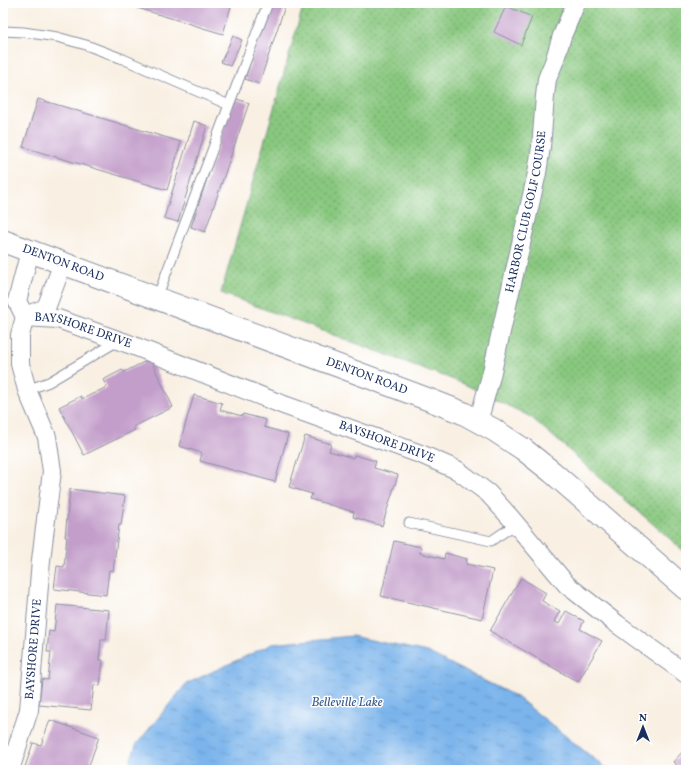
<svg xmlns="http://www.w3.org/2000/svg" width="689" height="773" font-family="Vollkorn,serif">
<style>
.park{fill:url(#park-dots);stroke:#527c6e}
.water{fill:url(#water-ripples);stroke:#4a72a4}
.building{fill:#c39eca}
.lines{fill:none;stroke-linecap:round;stroke-linejoin:round}
.service-casing{stroke:#8a90a0;stroke-width:11}
.minor-casing{stroke:#8a90a0;stroke-width:20}
.tertiary-casing{stroke:#8a90a0;stroke-width:24}
.service{stroke:#fff;stroke-width:9}
.minor{stroke:#fff;stroke-width:18}
.tertiary{stroke:#fff;stroke-width:22}
.labels{text-anchor:middle;dominant-baseline:central;stroke-width:3;stroke-linejoin:round;paint-order:stroke}
.street-label{font-size:12px;fill:#1b2f5e;stroke:#fff}
.water-label{font-size:13px;font-style:italic;fill:#3c5e8f;stroke:#fff}
</style>
<defs>
<pattern id="park-dots" width="8" height="8" patternUnits="userSpaceOnUse"><rect width="8" height="8" fill="#89c87f"/><path d="M2 2h.1M6 6h.1" fill="none" stroke="#6fa36b" stroke-width="1.8" stroke-linecap="round"/></pattern>
<pattern id="water-ripples" width="26" height="14" patternUnits="userSpaceOnUse"><rect width="26" height="14" fill="#7ab4eb"/><path d="M2 4q2-2 4 0t4 0M15 11q2-2 4 0t4 0" fill="none" stroke="#6393c2"/></pattern>
</defs>
<rect width="100%" height="100%" fill="#fff"/>
<filter id="ink" filterUnits="userSpaceOnUse"><feTurbulence type="fractalNoise" baseFrequency=".025" numOctaves="2"/><feDisplacementMap in="SourceGraphic" scale="8" xChannelSelector="R" yChannelSelector="G"/><feConvolveMatrix kernelMatrix="1 2 1 2 8 2 1 2 1" color-interpolation-filters="sRGB"/></filter>
<filter id="wash" filterUnits="userSpaceOnUse"><feTurbulence type="fractalNoise" baseFrequency=".012" numOctaves="4" result="noise"/><feDisplacementMap in="SourceGraphic" scale="16" xChannelSelector="R" yChannelSelector="G"/><feGaussianBlur stdDeviation="0.9" result="paint"/><feColorMatrix in="noise" values="0 0 0 0 0 0 0 0 0 0 0 0 0 0 0 0 0 1.4 0 .05"/><feComposite in="paint" operator="in"/></filter>
<g filter="url(#wash)">
<rect width="100%" height="100%" fill="#f9f0e3"/>
<path class="park" d="M 304,3 L 686,3 L 686,553 L 531,417 L 462,383 L 221,293 Z"/>
<path class="water" d="M 352,636 L 427,652 L 517,697 L 608,770 L 127,770 L 136,745 L 186,684 L 272,644 Z"/>
<g id="blocks">
<path class="building" d="M 121,3 L 232,3 L 223,34 Z
M 270,3 L 286,3 L 259,84 L 245,79 Z
M 506,6 L 532,17 L 521,45 L 494,32 Z
M 233,36 L 242,40 L 230,66 L 221,62 Z
M 234,98 L 249,103 L 205,232 L 191,227 Z
M 38,99 L 181,142 L 167,190 L 23,147 Z
M 194,121 L 207,126 L 178,222 L 164,218 Z
M 150,359 L 173,407 L 133,427 L 135,430 L 84,455 L 59,407 L 81,396 L 82,399 L 107,387 L 103,380 L 122,370 L 124,372 Z
M 194,395 L 222,403 L 220,410 L 242,416 L 243,414 L 266,420 L 264,427 L 288,434 L 275,482 L 200,461 L 202,453 L 179,446 Z
M 305,436 L 331,444 L 329,451 L 353,458 L 354,455 L 376,461 L 374,468 L 398,475 L 382,526 L 353,517 L 354,512 L 310,499 L 312,494 L 289,487 Z
M 70,489 L 125,496 L 121,525 L 119,525 L 113,571 L 109,570 L 106,595 L 54,589 L 57,566 L 64,567 L 67,537 L 65,537 Z
M 394,541 L 421,547 L 420,553 L 444,559 L 445,553 L 467,559 L 466,564 L 493,570 L 482,619 L 381,596 Z
M 521,578 L 546,593 L 542,601 L 560,611 L 554,621 L 559,624 L 566,611 L 584,621 L 580,629 L 602,641 L 578,682 L 490,631 Z
M 57,605 L 109,610 L 106,640 L 101,640 L 99,660 L 103,660 L 100,686 L 94,685 L 91,710 L 39,705 L 42,679 L 48,680 L 51,652 L 47,652 L 49,631 L 54,632 Z
M 50,720 L 99,737 L 88,768 L 84,766 L 82,770 L 24,770 L 33,743 L 41,745 Z
M 686,748 L 686,770 L 683,770 L 673,762 Z"/>
</g>
</g>
<g filter="url(#ink)">
<use href="#blocks" fill-opacity="0" stroke="#8a90a0" stroke-width="1"/>
<g class="lines">
<g class="service-casing">
<path id="service" d="M 3,31 L 23,32 L 57,37 L 86,45 L 123,59 L 229,105
M 157,298 L 229,105 L 268,3
M 27,390 L 49,382 L 118,341
M 409,523 L 491,541 L 516,524"/>
</g>
<g class="minor-casing">
<g id="minor">
<path d="M 25,316 L 46,308 L 63,263"/>
<path id="s1" d="M 25,317 L 58,319 L 129,344 L 281,404 L 423,455 L 457,470 L 488,493 L 509,516 L 567,585 L 617,624 L 686,674"/>
<path id="s2" d="M 478,422 L 491,376 L 537,173 L 541,147 L 543,123 L 545,96 L 547,79 L 554,62 L 562,36 L 573,10 L 576,3"/>
<path id="s3" d="M 10,770 L 29,710 L 41,560 L 52,471 L 47,437 L 27,390 L 20,364 L 20,335 L 25,317 L 17,301 L 30,251"/>
</g>
</g>
<g class="tertiary-casing">
<g id="tertiary">
<path id="s4" d="M 3,241 L 430,400 L 463,413 L 494,430 L 523,449 L 552,472 L 686,589"/>
</g>
</g>
<use href="#service" class="service"/>
<use href="#minor" class="minor"/>
<use href="#tertiary" class="tertiary"/>
</g>
</g>
<g class="labels">
<g class="street-label">
<text stroke="none"><textPath href="#s2" startOffset="216">HARBOR CLUB GOLF COURSE</textPath></text>
<text stroke="none"><textPath href="#s4" startOffset="64">DENTON ROAD</textPath></text>
<text stroke="none"><textPath href="#s1" startOffset="60">BAYSHORE DRIVE</textPath></text>
<text stroke="none"><textPath href="#s4" startOffset="388">DENTON ROAD</textPath></text>
<text stroke="none"><textPath href="#s1" startOffset="384">BAYSHORE DRIVE</textPath></text>
<text stroke="none"><textPath href="#s3" startOffset="124">BAYSHORE DRIVE</textPath></text>
</g>
<g class="water-label">
<text x="347" y="703">Belleville Lake</text>
</g>
</g>
<rect width="689" height="773" fill="none" stroke="#fff" stroke-width="16"/>
<g transform="translate(643 727)" stroke="#ffffff" stroke-width="3" paint-order="stroke">
<path d="M0-3L7 15L0 10L-7 15Z" fill="#1b2f5e"/>
<text y="-6" font-size="11" font-weight="bold" text-anchor="middle" fill="#1b2f5e">N</text>
</g>
</svg>
